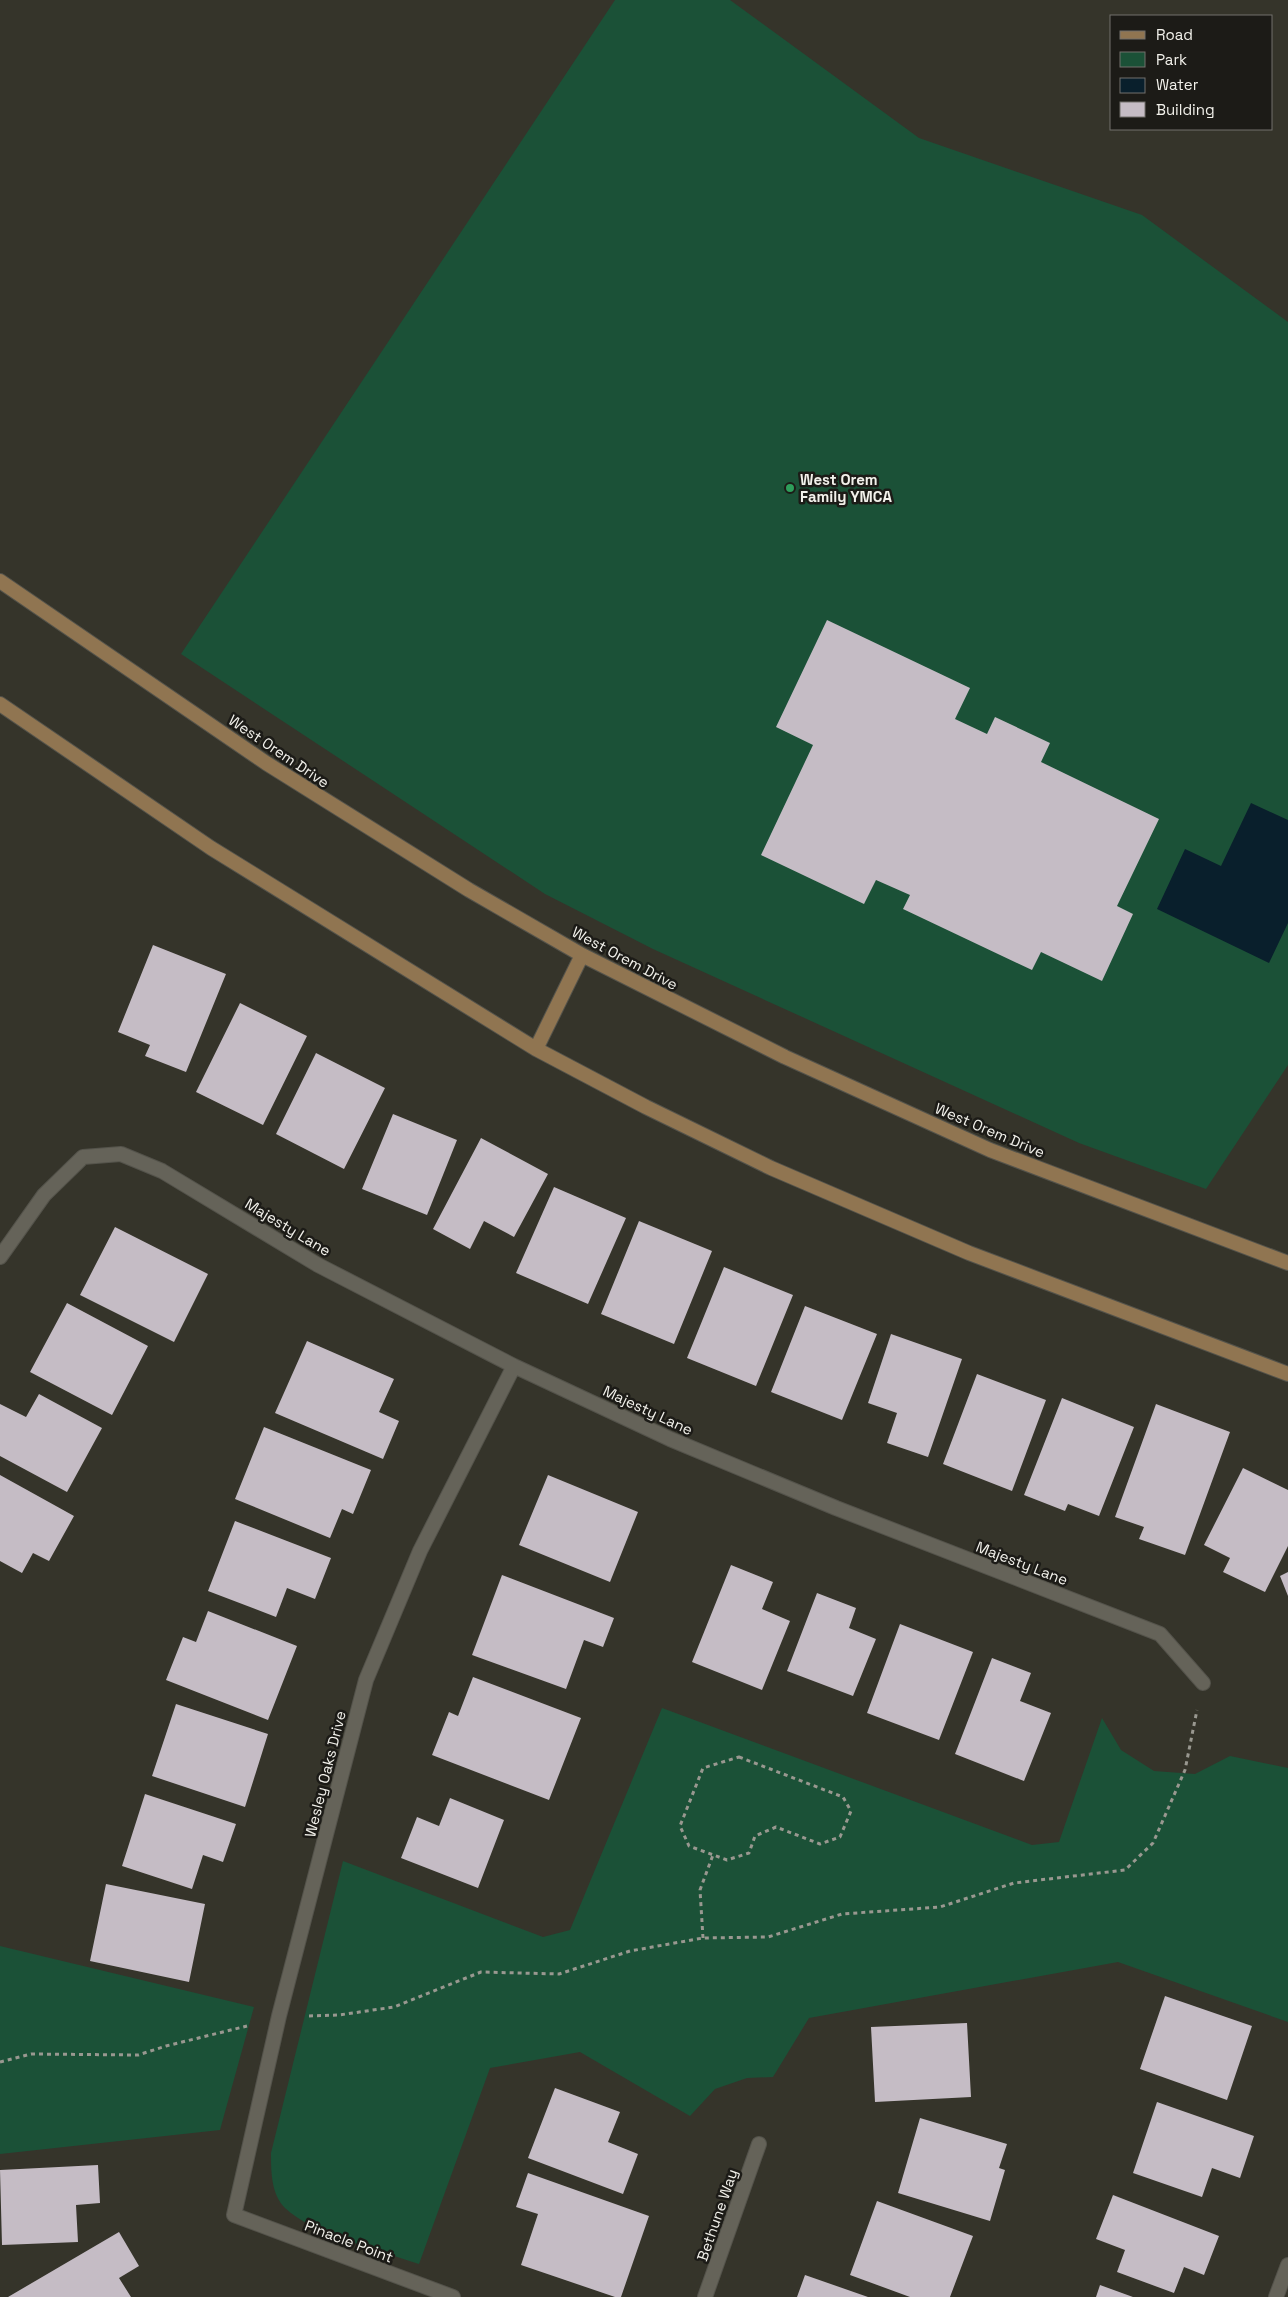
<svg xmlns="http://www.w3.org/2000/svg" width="1288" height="2297" font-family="'Space Grotesk',sans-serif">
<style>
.green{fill:#1b5137}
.water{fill:#091f2c}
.building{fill:#c5bcc5}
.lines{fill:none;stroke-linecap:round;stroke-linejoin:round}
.minor-casing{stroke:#54534b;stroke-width:16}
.secondary-casing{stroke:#54534b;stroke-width:16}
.path{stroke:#999890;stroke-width:3;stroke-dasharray:4 4;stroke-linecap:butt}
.minor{stroke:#656359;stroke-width:14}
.secondary{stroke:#907551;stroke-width:14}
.leisure-dot{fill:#2e9e5b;stroke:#1c1b17;stroke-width:2}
.labels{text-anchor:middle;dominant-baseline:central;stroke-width:5;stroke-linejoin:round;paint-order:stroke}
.poi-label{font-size:15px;font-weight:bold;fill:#f2f1eb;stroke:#1c1b17;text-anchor:start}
.street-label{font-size:15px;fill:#f2f1eb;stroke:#1c1b17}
</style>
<rect width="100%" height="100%" fill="#35342a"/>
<path class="green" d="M 615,0 L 730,0 L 919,138 L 1142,215 L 1288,322 L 1288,1065 L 1206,1189 L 1079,1143 L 653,949 L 545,894 L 181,654 Z
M 662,1708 L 1032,1845 L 1059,1842 L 1102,1718 L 1121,1750 L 1154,1771 L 1195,1774 L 1230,1756 L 1288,1768 L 1288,2022 L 1118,1962 L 809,2018 L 773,2077 L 747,2078 L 715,2089 L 690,2116 L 580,2052 L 490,2068 L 419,2264 C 384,2252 310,2233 285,2208 C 271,2194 271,2171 271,2153 L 343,1861 L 543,1937 L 570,1930 Z
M 0,1946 L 254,2007 L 220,2130 L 0,2154 Z"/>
<path class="water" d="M 1251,803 L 1288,820 L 1288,923 L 1269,963 L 1157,909 L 1185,849 L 1221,866 Z"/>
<path class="building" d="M 827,620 L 970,688 L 955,719 L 987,734 L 995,717 L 1050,743 L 1041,762 L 1159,819 L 1117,906 L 1133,914 L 1102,981 L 1041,952 L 1032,970 L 903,909 L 910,895 L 876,880 L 864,904 L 761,855 L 813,745 L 776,727 Z
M 153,945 L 226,974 L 186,1072 L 145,1056 L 150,1045 L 118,1032 Z
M 240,1003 L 307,1036 L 263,1125 L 196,1092 Z
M 316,1053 L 385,1088 L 344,1169 L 276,1134 Z
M 393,1114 L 457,1140 L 427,1215 L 362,1189 Z
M 481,1138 L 548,1174 L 514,1237 L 484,1221 L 470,1249 L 433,1229 Z
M 554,1187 L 626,1218 L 588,1304 L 516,1273 Z
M 639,1221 L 712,1251 L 674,1344 L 601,1314 Z
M 115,1227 L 208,1274 L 174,1342 L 80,1295 Z
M 724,1267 L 793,1295 L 756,1386 L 687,1358 Z
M 67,1303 L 148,1346 L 112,1415 L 30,1372 Z
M 805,1306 L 877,1334 L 842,1420 L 771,1392 Z
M 891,1334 L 962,1359 L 928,1457 L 887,1443 L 897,1413 L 868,1403 Z
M 307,1341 L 394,1379 L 379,1412 L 399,1421 L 383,1459 L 275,1413 Z
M 977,1374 L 1046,1400 L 1012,1491 L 943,1464 Z
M 39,1394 L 102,1428 L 67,1492 L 0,1456 L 0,1404 L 26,1417 Z
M 1062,1398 L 1134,1427 L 1099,1516 L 1068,1504 L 1065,1511 L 1024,1495 Z
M 1156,1404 L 1230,1432 L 1185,1555 L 1139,1539 L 1144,1527 L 1115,1517 Z
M 264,1427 L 371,1470 L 353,1514 L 342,1509 L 330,1538 L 235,1499 Z
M 1243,1468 L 1288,1490 L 1288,1546 L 1265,1592 L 1223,1572 L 1230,1558 L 1204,1545 Z
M 0,1475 L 74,1516 L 49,1561 L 33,1553 L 22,1573 L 0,1561 Z
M 548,1475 L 638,1512 L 610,1582 L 519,1545 Z
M 235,1521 L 331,1558 L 315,1599 L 287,1588 L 276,1617 L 208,1591 Z
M 731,1565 L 773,1582 L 762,1609 L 790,1621 L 762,1690 L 692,1662 Z
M 1288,1572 L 1288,1596 L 1280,1576 Z
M 502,1575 L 614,1618 L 603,1647 L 584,1640 L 566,1689 L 472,1655 Z
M 817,1593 L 856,1608 L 849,1628 L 876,1639 L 853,1696 L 787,1671 Z
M 208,1611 L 297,1646 L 268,1720 L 166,1680 L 183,1637 L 196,1642 Z
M 900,1624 L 973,1652 L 939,1740 L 867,1713 Z
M 992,1658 L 1031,1673 L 1020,1701 L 1051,1713 L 1024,1781 L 955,1754 Z
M 473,1677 L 581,1718 L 549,1800 L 432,1755 L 449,1712 L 458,1716 Z
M 176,1704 L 268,1734 L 245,1807 L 152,1776 Z
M 145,1794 L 236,1824 L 223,1862 L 203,1855 L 192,1889 L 122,1866 Z
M 450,1798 L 504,1820 L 478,1888 L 401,1858 L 417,1817 L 439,1826 Z
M 106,1884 L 205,1904 L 189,1982 L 90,1961 Z
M 1165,1996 L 1252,2026 L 1227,2100 L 1140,2069 Z
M 967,2023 L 971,2097 L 875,2102 L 871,2027 Z
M 555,2088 L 620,2112 L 608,2142 L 638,2154 L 623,2194 L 528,2158 Z
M 1157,2102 L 1254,2136 L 1240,2178 L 1212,2168 L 1202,2197 L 1133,2173 Z
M 920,2118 L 1007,2144 L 999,2168 L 1005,2170 L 990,2221 L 898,2193 Z
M 98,2165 L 100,2203 L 76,2205 L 78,2242 L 2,2245 L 0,2170 Z
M 528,2173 L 649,2216 L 621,2297 L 615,2297 L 521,2265 L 538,2214 L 516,2207 Z
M 1113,2195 L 1219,2236 L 1204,2275 L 1184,2267 L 1174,2293 L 1117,2272 L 1125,2250 L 1096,2239 Z
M 877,2201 L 973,2236 L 950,2297 L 910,2297 L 850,2275 Z
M 119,2232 L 139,2266 L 119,2278 L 131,2297 L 8,2297 Z
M 805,2275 L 868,2297 L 797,2297 Z
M 1100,2285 L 1133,2297 L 1096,2297 Z"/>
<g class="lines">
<g class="minor-casing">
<path id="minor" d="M 0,1257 L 44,1195 L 83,1157 L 121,1154 L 162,1171 L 318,1265 L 514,1366 L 670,1439 L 836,1508 L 1160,1634 L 1203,1683
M 453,2297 L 234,2215 L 279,2016 L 366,1680 L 420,1551 L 514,1366
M 705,2297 L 759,2144
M 1276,2297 L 1288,2265"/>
</g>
<g class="secondary-casing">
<path id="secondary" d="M 0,581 L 266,763 L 469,890 L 582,955 L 785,1057 L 990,1150 L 1288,1263
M 0,704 L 211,848 L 536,1049 L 646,1107 L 771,1168 L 969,1253 L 1288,1374
M 536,1049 L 582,955"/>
</g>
<path class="path" d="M 739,1757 L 843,1797 L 851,1811 L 840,1837 L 820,1844 L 776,1827 L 755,1836 L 749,1853 L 727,1860 L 689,1846 L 680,1826 L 703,1768 Z
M 703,1938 L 700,1890 L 713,1855
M 309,2016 L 339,2015 L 394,2007 L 481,1972 L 559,1974 L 630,1951 L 703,1938 L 768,1937 L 842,1914 L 940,1907 L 1014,1883 L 1125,1870 L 1153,1843 L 1185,1770 L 1197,1710
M 0,2062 L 31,2054 L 138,2055 L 166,2046 L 247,2026"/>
<use href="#minor" class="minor"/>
<use href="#secondary" class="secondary"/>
</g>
<circle class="leisure-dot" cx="790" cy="488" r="5"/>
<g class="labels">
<g class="poi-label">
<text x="800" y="479">West Orem<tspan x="800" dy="17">Family YMCA</tspan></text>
</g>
<g class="street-label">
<text transform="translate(279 751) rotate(34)">West Orem Drive</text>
<text transform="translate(625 958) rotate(28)">West Orem Drive</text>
<text transform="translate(990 1130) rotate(23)">West Orem Drive</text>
<text transform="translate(288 1227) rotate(31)">Majesty Lane</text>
<text transform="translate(648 1410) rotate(25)">Majesty Lane</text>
<text transform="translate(1022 1563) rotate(21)">Majesty Lane</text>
<text transform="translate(325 1774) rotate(-76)">Wesley Oaks Drive</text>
<text transform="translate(717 2215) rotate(-71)">Bethune Way</text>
<text transform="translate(349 2241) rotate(21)">Pinacle Point</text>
</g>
</g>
<rect x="1110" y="15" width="162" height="115" fill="#1c1b17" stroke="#72716c"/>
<rect x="1120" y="31" width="25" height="8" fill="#907551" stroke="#72716c"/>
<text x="1156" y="40" font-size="15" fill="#f2f1eb">Road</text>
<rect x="1120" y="52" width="25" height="15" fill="#1b5137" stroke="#72716c"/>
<text x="1156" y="65" font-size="15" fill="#f2f1eb">Park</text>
<rect x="1120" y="78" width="25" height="15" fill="#091f2c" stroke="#72716c"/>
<text x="1156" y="90" font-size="15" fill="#f2f1eb">Water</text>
<rect x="1120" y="102" width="25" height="15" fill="#c5bcc5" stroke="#72716c"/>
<text x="1156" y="115" font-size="15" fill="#f2f1eb">Building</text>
</svg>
